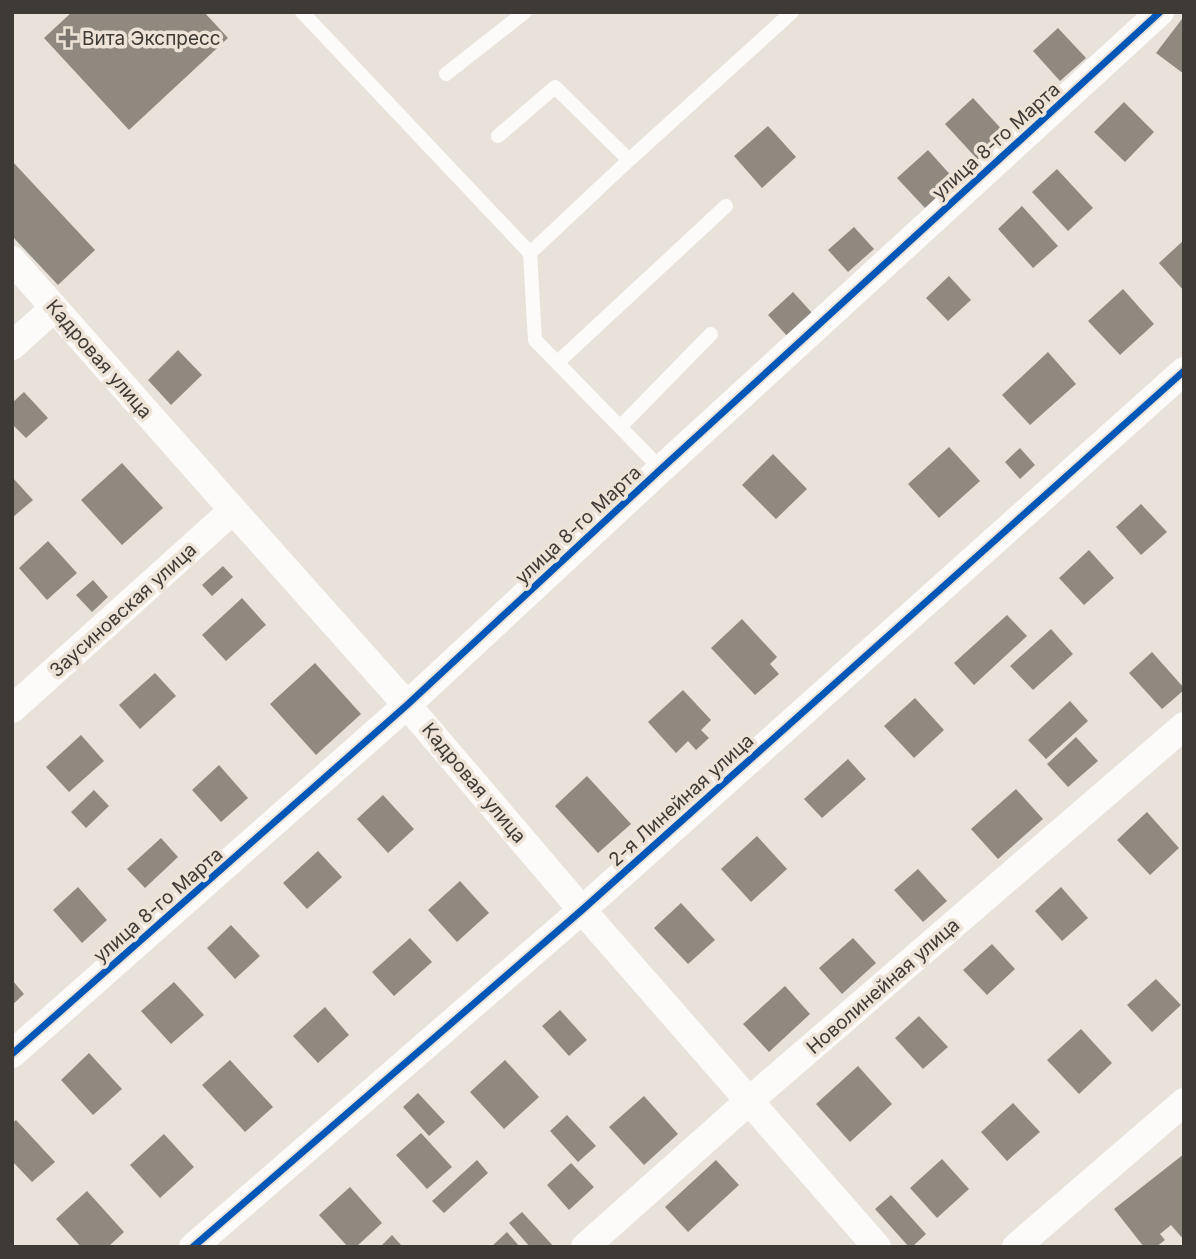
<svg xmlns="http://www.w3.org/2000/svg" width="1196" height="1259" font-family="Inter,sans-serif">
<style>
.building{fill:#908980}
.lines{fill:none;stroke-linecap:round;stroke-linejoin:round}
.lane{stroke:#fcfbfa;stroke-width:14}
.street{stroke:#fcfbfa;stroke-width:28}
.cycleway-casing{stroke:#ede3d6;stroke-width:11}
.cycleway{stroke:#0057b8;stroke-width:7}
.poi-dot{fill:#7a756f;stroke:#ede3d6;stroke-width:2.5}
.labels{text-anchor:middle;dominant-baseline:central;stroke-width:7;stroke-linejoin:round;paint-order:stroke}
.poi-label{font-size:19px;fill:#3e3a35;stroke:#ede3d6;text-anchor:start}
.street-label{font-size:19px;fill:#3e3a35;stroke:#ede3d6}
</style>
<rect width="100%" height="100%" fill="#e8e2db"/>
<path class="building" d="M 72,12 L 204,12 L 228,38 L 129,130 L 44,38 Z
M 1182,19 L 1184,20 L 1184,74 L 1156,53 Z
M 1058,28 L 1086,58 L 1060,81 L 1033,51 Z
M 973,98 L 1006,134 L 978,160 L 945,124 Z
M 1124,102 L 1154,132 L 1125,162 L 1094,132 Z
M 768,126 L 796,157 L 762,188 L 734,156 Z
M 928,150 L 955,180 L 925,208 L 897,178 Z
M 12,161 L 95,250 L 58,285 L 12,236 Z
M 1057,169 L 1093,208 L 1068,231 L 1032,192 Z
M 1022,206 L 1058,246 L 1033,268 L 998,229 Z
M 854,227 L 874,249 L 848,272 L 828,250 Z
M 1184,240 L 1184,291 L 1159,263 Z
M 949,276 L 971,300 L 948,321 L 926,298 Z
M 1123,289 L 1154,324 L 1120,355 L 1088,321 Z
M 793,292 L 813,314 L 788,337 L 768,315 Z
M 178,350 L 202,375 L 171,405 L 148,380 Z
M 1048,352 L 1076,384 L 1030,425 L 1002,395 Z
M 24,392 L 48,418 L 26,438 L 12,424 L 12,403 Z
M 949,447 L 980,481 L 939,518 L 908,484 Z
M 1020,448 L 1035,465 L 1020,479 L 1005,462 Z
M 773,454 L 807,489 L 776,519 L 742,485 Z
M 122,463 L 163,508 L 122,545 L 81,500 Z
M 12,477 L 33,500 L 12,518 Z
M 1141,504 L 1167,532 L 1141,555 L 1116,527 Z
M 48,541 L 77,573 L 47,600 L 19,568 Z
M 1089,550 L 1114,578 L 1084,605 L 1059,578 Z
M 223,566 L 233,577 L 212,596 L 202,585 Z
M 93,580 L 108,597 L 92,612 L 76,595 Z
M 242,598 L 266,625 L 226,661 L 202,635 Z
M 1007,615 L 1027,636 L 974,685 L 954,663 Z
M 742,619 L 777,657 L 770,664 L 779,674 L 755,695 L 711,648 Z
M 1051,629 L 1073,654 L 1033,690 L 1010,666 Z
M 1152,652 L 1184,688 L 1184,690 L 1162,709 L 1129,673 Z
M 315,663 L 361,714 L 316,755 L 270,704 Z
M 155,673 L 176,696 L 140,729 L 119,705 Z
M 683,690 L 711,720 L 701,730 L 709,738 L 696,750 L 688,741 L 676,753 L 648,722 Z
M 915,698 L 944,730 L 914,758 L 884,726 Z
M 1070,701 L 1088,721 L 1046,759 L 1028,740 Z
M 81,735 L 104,761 L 69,792 L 46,767 Z
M 1076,737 L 1098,761 L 1068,787 L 1047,764 Z
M 848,759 L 866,779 L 822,818 L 804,799 Z
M 219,765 L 248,798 L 221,822 L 192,790 Z
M 587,776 L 631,824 L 598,853 L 555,806 Z
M 1016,789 L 1043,819 L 998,859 L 971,829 Z
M 94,790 L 109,806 L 86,828 L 71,812 Z
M 383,795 L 414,829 L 388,853 L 357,819 Z
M 1147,812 L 1179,848 L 1150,875 L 1117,840 Z
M 757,836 L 787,869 L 751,902 L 721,869 Z
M 161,838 L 178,857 L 145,888 L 127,869 Z
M 318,851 L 342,877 L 307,909 L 283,883 Z
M 918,869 L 947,901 L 923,922 L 894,890 Z
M 460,881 L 489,913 L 457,942 L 428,910 Z
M 78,887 L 107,920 L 82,943 L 53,910 Z
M 1061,887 L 1088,918 L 1062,941 L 1035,911 Z
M 681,903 L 715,940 L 688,964 L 654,928 Z
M 231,925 L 260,956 L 235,979 L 207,948 Z
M 410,938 L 432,962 L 394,996 L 372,972 Z
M 853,938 L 876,963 L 842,994 L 819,968 Z
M 992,944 L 1015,969 L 987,995 L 963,970 Z
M 1156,979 L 1181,1005 L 1152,1032 L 1127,1005 Z
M 12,980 L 24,994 L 12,1005 Z
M 174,982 L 204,1015 L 171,1044 L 141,1011 Z
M 785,986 L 810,1014 L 769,1052 L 743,1024 Z
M 325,1007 L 349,1035 L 318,1063 L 293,1036 Z
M 560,1010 L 587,1040 L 569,1056 L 542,1026 Z
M 919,1016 L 948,1047 L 923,1069 L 895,1038 Z
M 1081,1029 L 1112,1063 L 1079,1094 L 1047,1060 Z
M 89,1053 L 122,1089 L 93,1115 L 61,1080 Z
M 230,1060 L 273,1107 L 245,1132 L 202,1085 Z
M 505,1060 L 539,1097 L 504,1129 L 470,1092 Z
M 858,1066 L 892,1104 L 850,1142 L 816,1104 Z
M 418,1093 L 445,1122 L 429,1136 L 403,1107 Z
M 644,1096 L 678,1134 L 644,1165 L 609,1127 Z
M 1013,1103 L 1040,1132 L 1007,1161 L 981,1132 Z
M 567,1115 L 596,1146 L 578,1162 L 550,1131 Z
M 16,1120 L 55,1162 L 32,1182 L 12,1161 L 12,1123 Z
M 421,1133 L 452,1167 L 427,1189 L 396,1155 Z
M 164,1134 L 194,1167 L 160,1198 L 130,1165 Z
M 1184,1154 L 1184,1240 L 1171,1225 L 1160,1234 L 1165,1240 L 1156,1247 L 1144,1247 L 1114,1209 Z
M 942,1159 L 969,1189 L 937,1218 L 910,1188 Z
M 477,1160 L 488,1173 L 444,1213 L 432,1201 Z
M 716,1160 L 739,1185 L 688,1232 L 665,1207 Z
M 571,1163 L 594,1187 L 569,1210 L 547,1185 Z
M 350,1187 L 382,1223 L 356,1247 L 348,1247 L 319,1215 Z
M 87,1191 L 124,1232 L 108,1247 L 81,1247 L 56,1219 Z
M 891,1195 L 926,1234 L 912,1247 L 909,1247 L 875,1209 Z
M 522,1212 L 554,1247 L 530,1247 L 509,1223 Z
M 507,1232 L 520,1247 L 491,1247 Z
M 392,1235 L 401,1245 L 400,1247 L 380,1247 Z"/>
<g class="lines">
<path class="lane" d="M 302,12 L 530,253
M 446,74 L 525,12
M 498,136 L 555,87 L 629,160 L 530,253 L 535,340 L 661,469
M 629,160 L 792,12
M 558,362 L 726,206
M 620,427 L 711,334"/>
<path class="street" d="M 12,260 L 233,510 L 407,705 L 582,910 L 877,1247
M 12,346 L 54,308
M 12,709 L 233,510
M 12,1054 L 407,705 L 661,469 L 1160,12
M 193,1247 L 582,910 L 1184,371
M 585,1247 L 749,1101 L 1184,726
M 1016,1247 L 1184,1102"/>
<g class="cycleway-casing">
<path id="cycleway" d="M 12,1054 L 407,705 L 661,469 L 1160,12
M 193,1247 L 582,910 L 1184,371"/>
</g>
<use href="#cycleway" class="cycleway"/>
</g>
<path class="poi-dot" d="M64.5 27.5h7v7h7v7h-7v7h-7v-7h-7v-7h7z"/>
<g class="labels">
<g class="poi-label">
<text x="82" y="38">Вита Экспресс</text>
</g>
<g class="street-label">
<text transform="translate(996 141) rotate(-42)">улица 8-го Марта</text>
<text transform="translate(99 359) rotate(49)">Кадровая улица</text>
<text transform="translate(578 525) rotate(-43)">улица 8-го Марта</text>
<text transform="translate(123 610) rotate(-42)">Заусиновская улица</text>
<text transform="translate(474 783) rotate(50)">Кадровая улица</text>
<text transform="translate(681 800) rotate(-42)">2-я Линейная улица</text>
<text transform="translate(158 905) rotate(-41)">улица 8-го Марта</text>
<text transform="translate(883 986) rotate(-41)">Новолинейная улица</text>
</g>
</g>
<rect width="1196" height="1259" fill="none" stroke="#3e3a35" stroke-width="28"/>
</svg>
